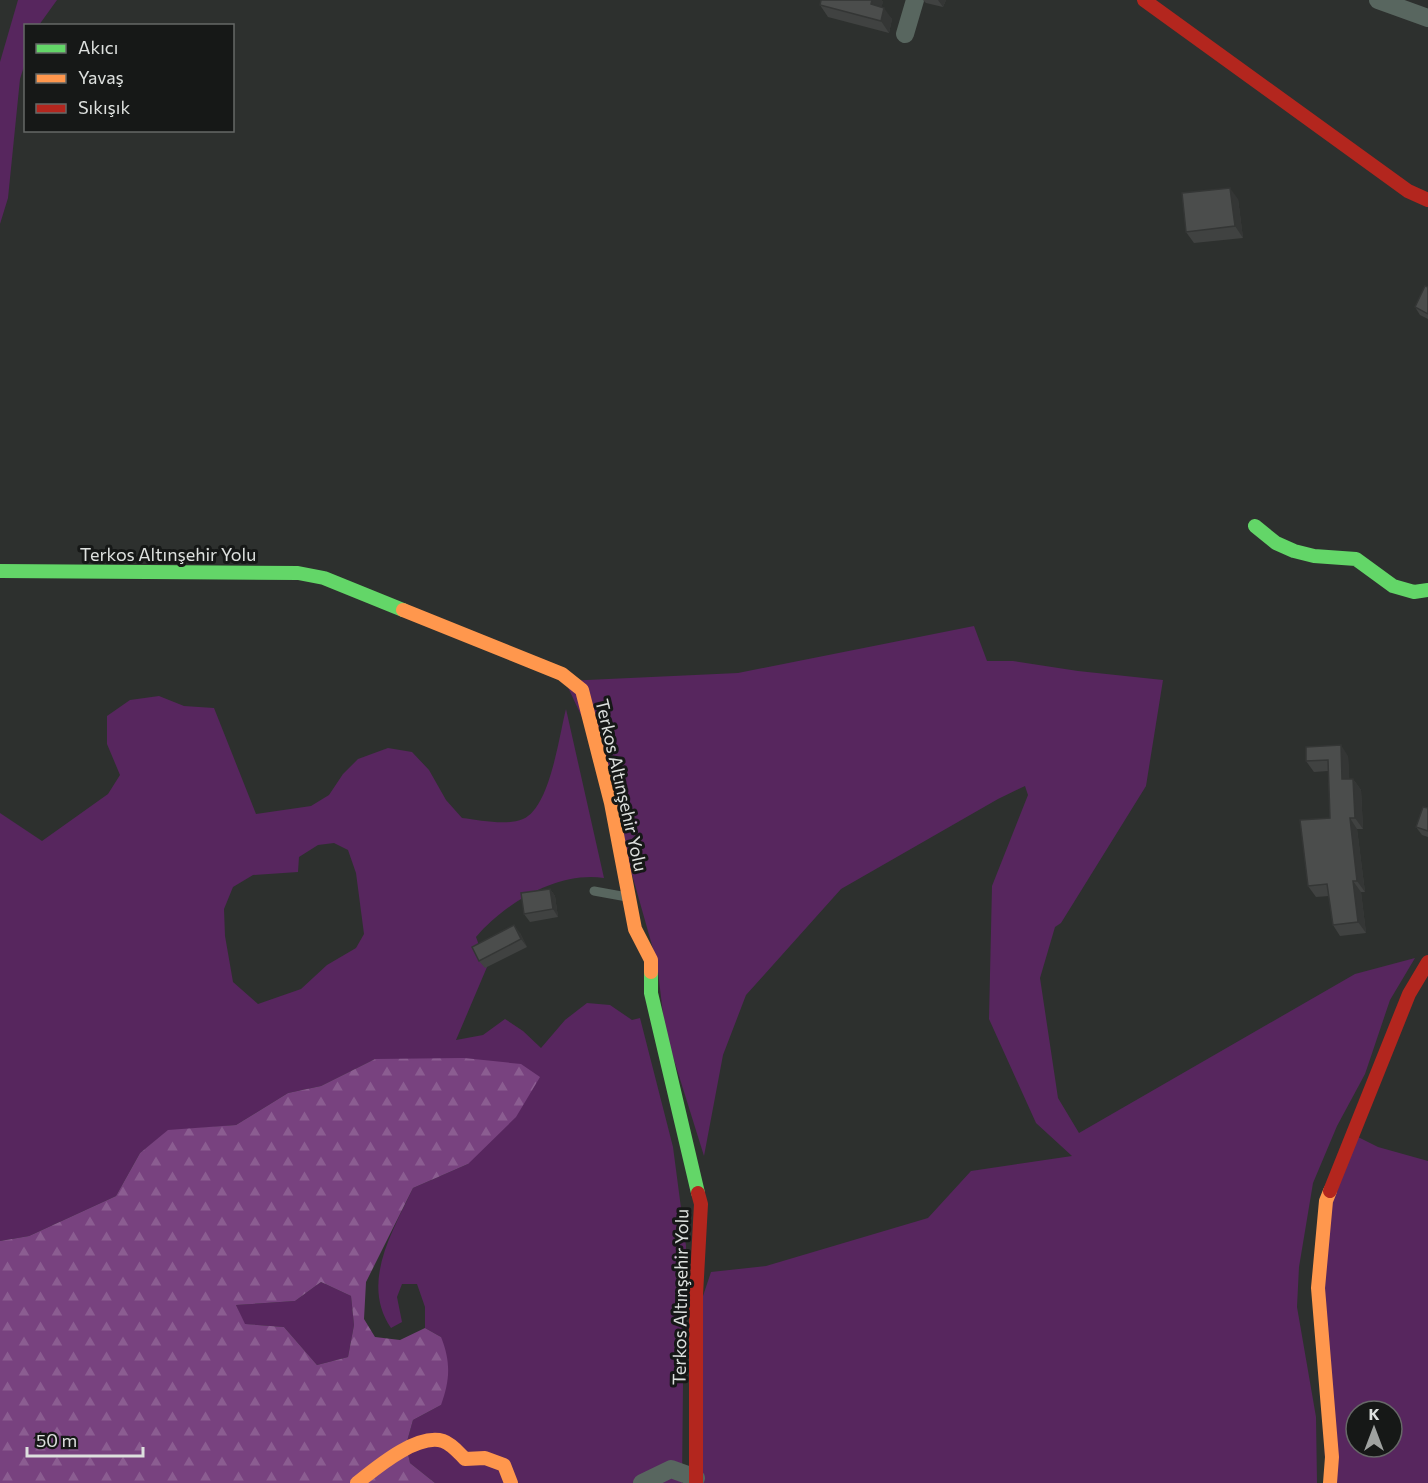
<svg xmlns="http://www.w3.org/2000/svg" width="1428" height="1483" font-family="Commissioner,sans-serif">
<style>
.green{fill:#57265e;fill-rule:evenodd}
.forest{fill:url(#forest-firs);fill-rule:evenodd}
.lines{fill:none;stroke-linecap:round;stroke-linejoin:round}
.lane{stroke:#58665f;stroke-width:9}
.street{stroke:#58665f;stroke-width:18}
.fast{stroke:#63d668;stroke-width:14}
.slow{stroke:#ff974d;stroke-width:14}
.jam{stroke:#b3261e;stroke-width:14}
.wall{fill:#404241}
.shaded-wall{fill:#343635}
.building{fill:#4b4d4c;stroke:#343635;stroke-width:1.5}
.labels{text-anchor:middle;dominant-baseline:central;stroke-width:6;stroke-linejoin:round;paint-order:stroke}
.street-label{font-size:18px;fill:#dde0de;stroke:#161817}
</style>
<defs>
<pattern id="forest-firs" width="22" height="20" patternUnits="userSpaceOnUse" patternTransform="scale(1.5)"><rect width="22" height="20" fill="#78427f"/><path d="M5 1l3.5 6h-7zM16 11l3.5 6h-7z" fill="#8b5d91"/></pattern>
</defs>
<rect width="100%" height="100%" fill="#2d302e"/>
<path class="green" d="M 18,0 L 57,0 L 39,25 L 26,26 L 25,63 L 20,79 L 8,198 L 0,224 L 0,62 Z
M 974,626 L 987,661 L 1013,661 L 1078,671 L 1163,680 L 1146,786 L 1061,923 L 1055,927 L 1040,978 L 1058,1098 L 1079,1133 L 1355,974 L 1415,958 L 1390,1000 L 1365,1074 L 1337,1126 L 1313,1183 L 1299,1267 L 1297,1307 L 1316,1417 L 1317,1483 L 699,1483 L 701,1302 L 711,1272 L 766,1266 L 928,1218 L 971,1171 L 1072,1156 L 1036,1123 L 989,1019 L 992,886 L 1028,795 L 1025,786 L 998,799 L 841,889 L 746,995 L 723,1055 L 704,1156 L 665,1031 L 657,963 L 596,747 L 565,681 L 738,673 Z
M 159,696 L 184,706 L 214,708 L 256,814 L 311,806 L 329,795 L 343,774 L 358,759 L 388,748 L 412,752 L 429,770 L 446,800 L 462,818 C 480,820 506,826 523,819 C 550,808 559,736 566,709 L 604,878 C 558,871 505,903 476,937 L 487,967 L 456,1040 L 483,1035 L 505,1019 L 523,1031 L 541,1048 L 565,1020 L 587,1003 L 610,1005 L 632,1020 L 640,1018 L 673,1147 L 686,1246 L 684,1323 L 679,1354 L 683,1383 L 682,1483 L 435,1483 L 410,1463 L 406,1445 L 413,1420 L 441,1405 L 441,1337 L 425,1328 L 425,1307 L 417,1284 L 402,1284 L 397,1297 L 402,1322 L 391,1328 C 360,1282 393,1231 413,1188 L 468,1164 L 403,1059 L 375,1059 L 321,1086 L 288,1093 L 236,1125 L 168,1131 L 140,1153 L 116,1196 L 29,1236 L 0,1241 L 0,813 L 42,841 L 108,794 L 120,775 L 107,744 L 107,716 L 130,700 ZM 334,843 L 348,850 L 356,873 L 364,934 L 356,948 L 327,965 L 301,989 L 258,1004 L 233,982 L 225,936 L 224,909 L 233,887 L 253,875 L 298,872 L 299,857 L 318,845 Z
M 1358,1137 L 1378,1147 L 1428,1161 L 1428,1483 L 1326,1483 L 1316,1236 ZM 1356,1411 L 1392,1411 L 1392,1447 L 1356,1447 Z
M 321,1282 L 351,1296 L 354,1325 L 348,1357 L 317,1365 L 284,1327 L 244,1324 L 236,1305 L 295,1301 Z"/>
<path class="forest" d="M 464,1058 L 521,1064 L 540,1077 L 516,1117 L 468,1164 L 413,1188 L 366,1282 L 364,1319 L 375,1337 L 400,1340 L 425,1328 L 441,1337 C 451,1362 450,1380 441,1405 L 413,1420 L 406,1445 L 410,1463 L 435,1483 L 0,1483 L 0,1241 L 29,1236 L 116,1196 L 140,1153 L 168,1130 L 236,1125 L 288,1093 L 321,1086 L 375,1059 ZM 321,1282 L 351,1296 L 354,1325 L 348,1357 L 317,1365 L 284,1327 L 245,1324 L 236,1305 L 295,1301 Z"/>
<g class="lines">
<path class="lane" d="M 594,891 L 627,897"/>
<path class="street" d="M 1378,0 L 1428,18
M 905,34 L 915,0
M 642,1483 L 671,1469 L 696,1478"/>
<path class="fast" d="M 1255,526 L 1276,543 L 1294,551 L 1314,556 L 1356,559 L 1393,586 L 1414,592 L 1428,590
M 0,571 L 298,573 L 324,578 L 403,610
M 651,972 L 651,993 L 698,1193"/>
<path class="slow" d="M 403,610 L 562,674 L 582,690 L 611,803 L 635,929 L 651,960 L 651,972
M 1330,1191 L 1326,1201 L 1318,1288 L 1332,1457 L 1330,1483
M 357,1483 C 376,1468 417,1433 443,1441 C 452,1444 459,1453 465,1459 L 485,1458 L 504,1465 L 511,1483"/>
<path class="jam" d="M 1144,0 L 1408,191 L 1428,200
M 1330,1191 L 1409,994 L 1428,962
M 696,1483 L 696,1295 L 701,1204 L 698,1193"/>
</g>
<path class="wall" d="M 821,0 L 881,0 L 883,2 L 881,7 L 892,19 L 889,33 L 828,17 L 820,5 Z
M 923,0 L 946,0 L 943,7 L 926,3 Z
M 1238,199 L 1243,238 L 1194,243 L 1186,232 Z
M 1428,287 L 1428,319 L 1420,315 L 1415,307 Z
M 1348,756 L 1349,779 L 1353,779 L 1361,790 L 1363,829 L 1357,829 L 1365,892 L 1361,892 L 1366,933 L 1340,936 L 1333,925 L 1329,896 L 1316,897 L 1308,886 L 1330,818 L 1328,771 L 1314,772 L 1306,761 Z
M 1428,808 L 1428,837 L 1422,835 L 1416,827 Z
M 550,889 L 555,896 L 558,917 L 530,922 L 524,914 Z
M 520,933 L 527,947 L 485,968 L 479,961 Z"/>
<path class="shaded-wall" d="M 872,0 L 881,0 L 883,2 L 879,16 L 871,4 Z
M 938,0 L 946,0 L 943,7 Z
M 884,8 L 892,19 L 889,33 L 881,21 Z
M 1230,188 L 1238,199 L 1243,238 L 1235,226 Z
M 1341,745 L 1348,756 L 1350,790 L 1342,779 Z
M 1353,779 L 1361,790 L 1363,829 L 1355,818 Z
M 1350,818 L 1357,829 L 1365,892 L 1357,881 Z
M 1353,881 L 1361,892 L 1366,933 L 1358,922 Z
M 550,889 L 555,896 L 558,917 L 553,909 Z
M 514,925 L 520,933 L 527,947 L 521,939 Z"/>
<path class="building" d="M 821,0 L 872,0 L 871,4 L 884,8 L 881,21 L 820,5 Z
M 1230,188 L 1235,226 L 1186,232 L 1182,193 Z
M 1425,286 L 1428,287 L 1428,314 L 1415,307 Z
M 1341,745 L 1342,779 L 1353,779 L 1355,818 L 1350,818 L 1357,881 L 1353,881 L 1358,922 L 1333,925 L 1327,884 L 1308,886 L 1300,820 L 1330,818 L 1328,760 L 1306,761 L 1306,747 Z
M 1423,807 L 1428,808 L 1428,831 L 1416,827 Z
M 550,889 L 553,909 L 524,914 L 521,893 Z
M 514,925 L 521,939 L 479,961 L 472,947 Z"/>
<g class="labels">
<g class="street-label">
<text x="168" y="554">Terkos Altınşehir Yolu</text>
<text transform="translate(622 785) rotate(77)">Terkos Altınşehir Yolu</text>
<text transform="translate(680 1297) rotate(-89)">Terkos Altınşehir Yolu</text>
</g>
</g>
<rect x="24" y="24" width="210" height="108" fill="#161817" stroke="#666867" stroke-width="1.5"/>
<rect x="36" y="44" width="30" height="9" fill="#63d668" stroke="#666867" stroke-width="1.5"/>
<text x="78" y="54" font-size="18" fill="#dde0de">Akıcı</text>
<rect x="36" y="74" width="30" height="9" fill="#ff974d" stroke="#666867" stroke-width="1.5"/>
<text x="78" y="84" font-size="18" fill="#dde0de">Yavaş</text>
<rect x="36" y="104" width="30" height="9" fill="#b3261e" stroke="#666867" stroke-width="1.5"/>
<text x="78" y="114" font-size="18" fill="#dde0de">Sıkışık</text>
<g transform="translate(1374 1429)"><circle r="28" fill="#161817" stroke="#666867" stroke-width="1.5"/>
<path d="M0-4.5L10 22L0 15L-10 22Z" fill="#9fa2a0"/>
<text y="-9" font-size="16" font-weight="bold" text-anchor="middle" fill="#dde0de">K</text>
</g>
<path d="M27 1447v9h116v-9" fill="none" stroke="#dde0de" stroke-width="3"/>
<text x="36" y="1447" font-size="18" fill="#dde0de" stroke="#161817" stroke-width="4.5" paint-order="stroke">50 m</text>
</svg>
